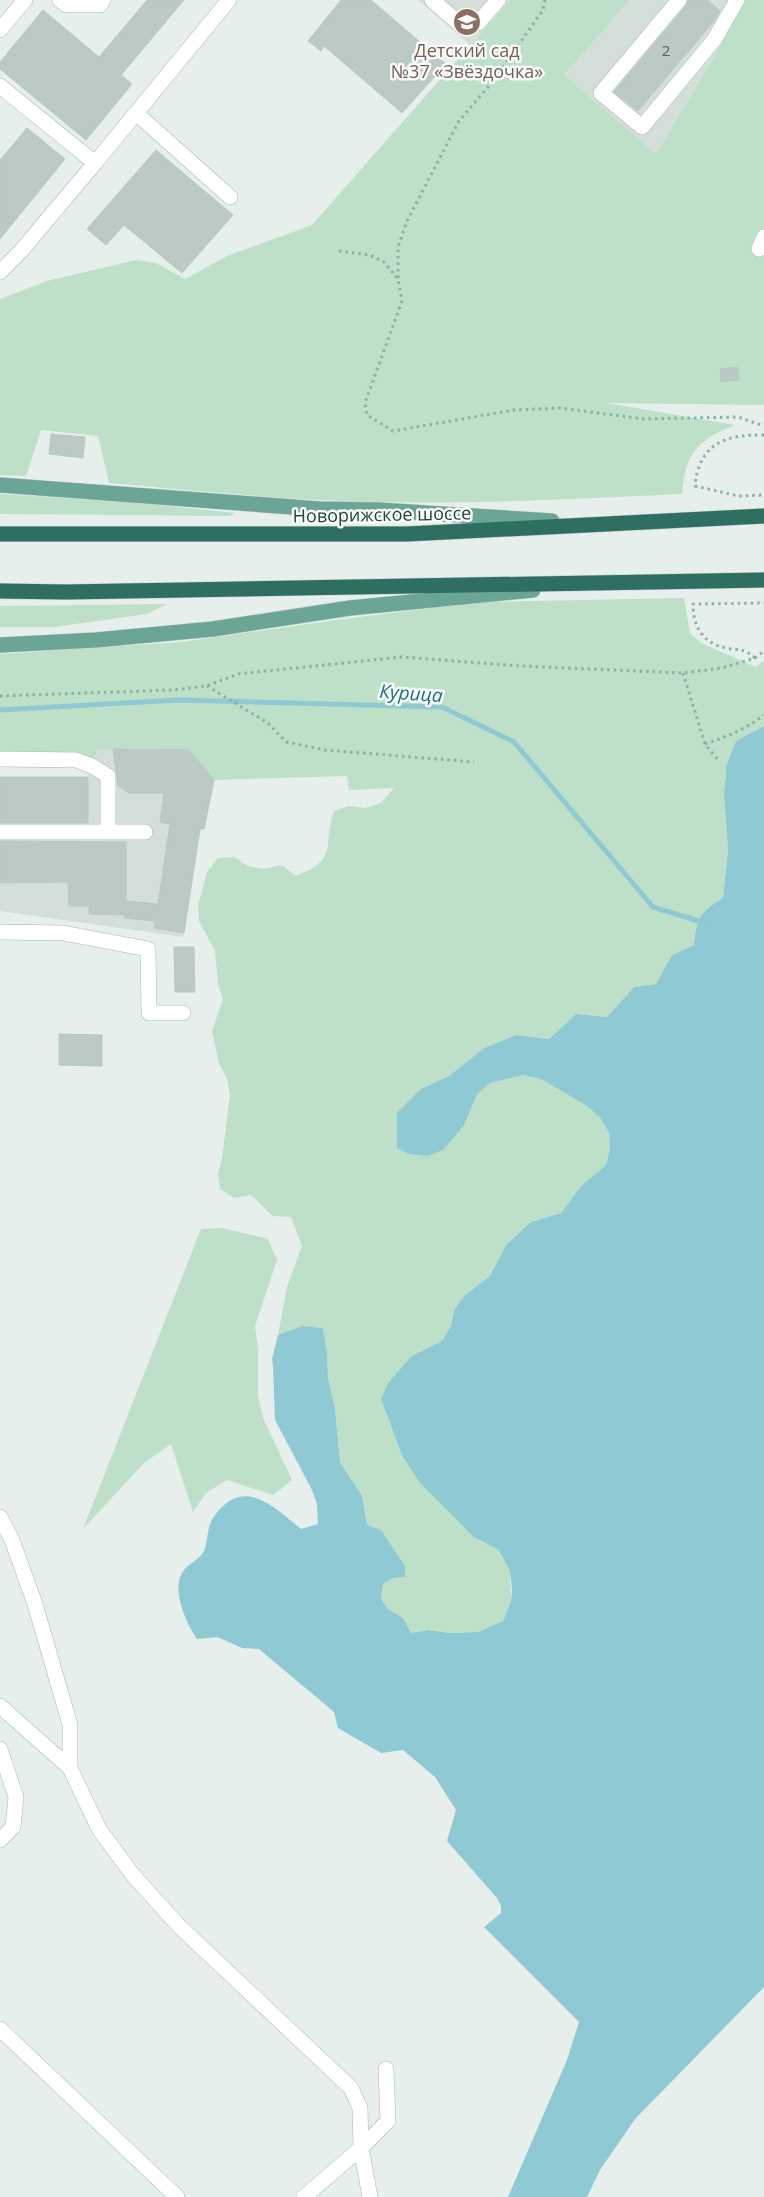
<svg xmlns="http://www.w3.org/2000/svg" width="764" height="2197" font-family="'Open Sans',sans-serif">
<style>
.built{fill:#d4dfda}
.green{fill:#bfe0c8}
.water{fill:#8ec9d4}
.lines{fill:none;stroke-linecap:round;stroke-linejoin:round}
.stream{stroke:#8ec9d4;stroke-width:5}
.building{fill:#bbcac4;stroke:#b8c9c2}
.minor-casing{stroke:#a8b8b2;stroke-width:16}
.major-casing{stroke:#c2cac8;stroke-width:16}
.highway-casing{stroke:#c2cac8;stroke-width:16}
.path{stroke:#86b3a5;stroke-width:3;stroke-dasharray:2.5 4;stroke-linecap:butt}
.minor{stroke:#fff;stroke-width:15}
.major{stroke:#6aa596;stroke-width:15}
.highway{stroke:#2f6f62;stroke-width:15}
.labels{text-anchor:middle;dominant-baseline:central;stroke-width:5;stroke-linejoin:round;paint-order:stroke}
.number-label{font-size:15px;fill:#4a645c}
.education-label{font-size:18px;fill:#785e54;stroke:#f7fbf9}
.street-label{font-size:18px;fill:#24423a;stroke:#f7fbf9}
.water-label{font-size:19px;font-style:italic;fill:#1c6f80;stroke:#f7fbf9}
</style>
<rect width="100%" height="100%" fill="#e6efeb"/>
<path class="built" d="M 418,0 L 510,0 L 470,45 Z
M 630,0 L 745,0 L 719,48 L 656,154 L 564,75 Z
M 98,749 L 189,750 L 214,780 L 204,829 L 200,829 L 183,937 L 0,911 L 0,777 L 88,777 Z"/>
<path class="green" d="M 510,0 L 630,0 L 564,75 L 656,154 L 719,48 L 745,0 L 764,0 L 764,405 L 607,403 L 735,425 C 698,439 685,454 682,494 C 581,499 478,504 376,502 C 287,500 198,491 109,483 L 98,436 L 41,430 L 26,476 L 0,475 L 0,299 L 47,281 L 136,260 L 156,263 L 185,279 L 227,256 L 312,225 Z
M 0,494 L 138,503 L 235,513 L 231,516 L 0,514 Z
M 684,598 L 690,633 L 701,643 L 756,667 L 764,660 L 764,726 L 736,741 L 724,794 L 728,850 L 723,898 C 700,911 697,918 694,945 L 672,955 L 656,984 L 634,987 L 607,1017 L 576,1014 L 549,1039 L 516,1035 L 484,1048 L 449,1076 L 421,1089 L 464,1125 L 476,1094 L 489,1083 L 523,1075 L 541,1079 L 587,1106 L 600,1118 L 609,1132 L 610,1148 L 606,1165 L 581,1186 L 561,1213 L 531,1222 L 506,1245 L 490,1276 L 464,1296 L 454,1310 L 451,1326 L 442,1341 L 427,1349 L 457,1518 L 474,1537 L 499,1549 L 510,1571 L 511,1601 L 503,1621 L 478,1632 L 450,1633 L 428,1630 L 411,1633 L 403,1618 L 388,1609 L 381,1599 L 383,1584 L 393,1578 L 405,1577 L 405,1566 L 381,1531 L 367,1525 L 351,1478 L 340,1462 L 335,1408 L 328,1378 L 327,1353 L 323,1328 L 302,1326 L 278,1335 L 287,1287 L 302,1246 L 291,1217 L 273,1216 L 251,1195 L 234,1198 L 220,1189 L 218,1173 L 222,1159 L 230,1095 L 227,1079 L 219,1064 L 212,1031 L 223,999 L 218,984 L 215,951 L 199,921 L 198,905 L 207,872 L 218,858 L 234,857 L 248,866 L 264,869 L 282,865 L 296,876 C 340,859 322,846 334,811 L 349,806 L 365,808 L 381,803 L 394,788 L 349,790 L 347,776 L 214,780 L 188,750 L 98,749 L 94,759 L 0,755 L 0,654 L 181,642 L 343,619 L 478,602 Z
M 167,604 L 147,614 L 54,627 L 0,627 L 0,606 Z
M 223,1228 L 268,1239 L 277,1260 L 255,1326 L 258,1349 L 258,1396 L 263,1418 L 292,1480 L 273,1495 L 227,1480 L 206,1493 L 193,1512 L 171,1444 L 144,1463 L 83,1529 L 201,1229 Z"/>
<path class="water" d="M 764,726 L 764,1987 L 635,2119 L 600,2170 L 587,2197 L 508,2197 L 567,2060 L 579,2022 L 484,1927 L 501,1913 L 501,1906 L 497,1898 L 447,1841 L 456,1810 L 435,1777 L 403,1750 L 381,1753 L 338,1728 L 334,1712 L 259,1649 L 242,1648 L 217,1637 L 197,1639 C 186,1623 169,1586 185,1569 C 190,1563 201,1558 204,1551 C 208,1541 207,1527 213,1518 C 242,1475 272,1505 301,1529 L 318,1524 L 317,1504 L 311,1488 L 275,1420 L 273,1366 L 272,1359 L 278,1335 L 302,1326 L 323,1328 L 327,1353 L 328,1378 L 335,1408 L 340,1462 L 362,1496 L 367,1525 L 381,1530 L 405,1566 L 405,1577 L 393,1578 L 383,1584 L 381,1599 L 388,1609 L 403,1618 L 411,1633 L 428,1630 L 450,1633 L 478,1632 L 503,1621 L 511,1601 L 512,1589 L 510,1571 L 499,1550 L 474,1537 L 420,1483 L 403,1457 L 381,1399 L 388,1383 L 412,1356 L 442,1341 L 451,1326 L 454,1310 L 464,1296 L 490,1276 L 506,1245 L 531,1222 L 561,1213 L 581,1186 L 606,1165 L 610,1148 L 609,1132 L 600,1118 L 587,1106 L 541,1079 L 523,1075 L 490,1083 L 477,1094 L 464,1125 L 443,1150 L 427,1156 L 409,1154 L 397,1148 L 397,1113 L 421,1089 L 449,1076 L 484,1048 L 516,1035 L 549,1039 L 576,1014 L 607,1017 L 634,987 L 656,984 L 672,955 L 694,945 C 697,918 699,912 723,898 L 728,850 L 724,794 L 726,777 L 726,767 L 736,741 Z"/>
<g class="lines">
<path class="stream" d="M 0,710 L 178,700 L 442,707 L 514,742 L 653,907 L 702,922"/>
</g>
<path class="building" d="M 147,0 L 184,0 L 121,75 L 132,84 L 86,140 L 0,69 L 0,62 L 43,10 L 99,57 Z
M 341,0 L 371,0 L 446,64 L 402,113 L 324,46 L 321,51 L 308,41 Z
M 688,0 L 707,0 L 720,11 L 714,21 L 638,111 L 614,92 L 686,6 Z
M 27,128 L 65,159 L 0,239 L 0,160 Z
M 156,150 L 233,215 L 182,273 L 124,225 L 106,245 L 87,229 Z
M 737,367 L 739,380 L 721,382 L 720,369 Z
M 51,434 L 85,437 L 83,458 L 49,454 Z
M 113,749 L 189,750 L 214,780 L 204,829 L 200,829 L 184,933 L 154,928 L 155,921 L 124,918 L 125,915 L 89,914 L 89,906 L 69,906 L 68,882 L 0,883 L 0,841 L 126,842 L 126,901 L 158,904 L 170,824 L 160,822 L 164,793 L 129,793 L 118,786 Z
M 0,777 L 88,777 L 88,823 L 0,823 Z
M 174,947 L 194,947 L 195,992 L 175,992 Z
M 59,1034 L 102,1035 L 102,1066 L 59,1065 Z"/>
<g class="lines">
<g class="minor-casing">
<path id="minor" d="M 60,0 L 66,5 L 100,5 L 103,0
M 432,0 L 462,26 L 478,23 L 498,0
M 679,0 L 601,93 L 642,127 L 714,40 L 737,0
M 0,30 L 25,0
M 0,86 L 95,163 L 229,0
M 136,113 L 230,197
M 759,249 L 764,237
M 0,272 L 21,251 L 95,163
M 0,759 L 76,760 L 92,766 L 108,776 L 108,832
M 0,832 L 145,832
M 0,932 L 63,933 L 148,949 L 149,1013 L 183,1013
M 0,1517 L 12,1540 L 35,1604 L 70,1725 L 70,1768 L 99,1829 L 132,1874 L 179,1926 L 351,2088 L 360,2108 L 361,2148 L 370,2197
M 0,1706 L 70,1768
M 0,1749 L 16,1797 L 13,1827 L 0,1840
M 0,2029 L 177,2197
M 304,2197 L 361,2148 L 388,2121 L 386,2069"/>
</g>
<g class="major-casing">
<path id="major" d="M 0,485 L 319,509 L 379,510 L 552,521
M 0,645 L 96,640 L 213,629 L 350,608 L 533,590"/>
</g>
<g class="highway-casing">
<path id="highway" d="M 0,534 L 407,534 L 764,516
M 0,591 L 66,592 L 764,580"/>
</g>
<path class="path" d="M 339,251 L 370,255 L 384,262 L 398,279 L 402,301 L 365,403 L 367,415 L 393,431 L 514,410 L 560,408 L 644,419 L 738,417 L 764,426
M 398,278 L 398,247 L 407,221 L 459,121 L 494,80 L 543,10 L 545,0
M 764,435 C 725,434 699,444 695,486 L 739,496 L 764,495
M 755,658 C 742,647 740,651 726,648 C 702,643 693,626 693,604 L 764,603
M 683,673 L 705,744 L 718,760
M 207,686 L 268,723 L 286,742 L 325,750 L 474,762
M 0,696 L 173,690 L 206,686 L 238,674 L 401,657 L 521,666 L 683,673 L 722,668 L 755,658 L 764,651
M 705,744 C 726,737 746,729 764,715"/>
<use href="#minor" class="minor"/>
<use href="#major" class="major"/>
<use href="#highway" class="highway"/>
</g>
<defs>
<g id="school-disc" transform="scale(1.4375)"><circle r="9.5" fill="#8d6e63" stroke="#f7fbf9"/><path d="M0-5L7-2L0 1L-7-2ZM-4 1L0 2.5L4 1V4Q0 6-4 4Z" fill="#fff"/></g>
</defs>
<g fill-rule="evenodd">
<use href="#school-disc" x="467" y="22"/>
</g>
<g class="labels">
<g class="number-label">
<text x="666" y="50">2</text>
</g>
<g class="education-label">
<text x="467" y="50">Детский сад<tspan x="467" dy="21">№37 «Звёздочка»</tspan></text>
</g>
<g class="street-label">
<text transform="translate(382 514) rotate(-1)">Новорижское шоссе</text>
</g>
<g class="water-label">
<text transform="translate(411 693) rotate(4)">Курица</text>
</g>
</g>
</svg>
